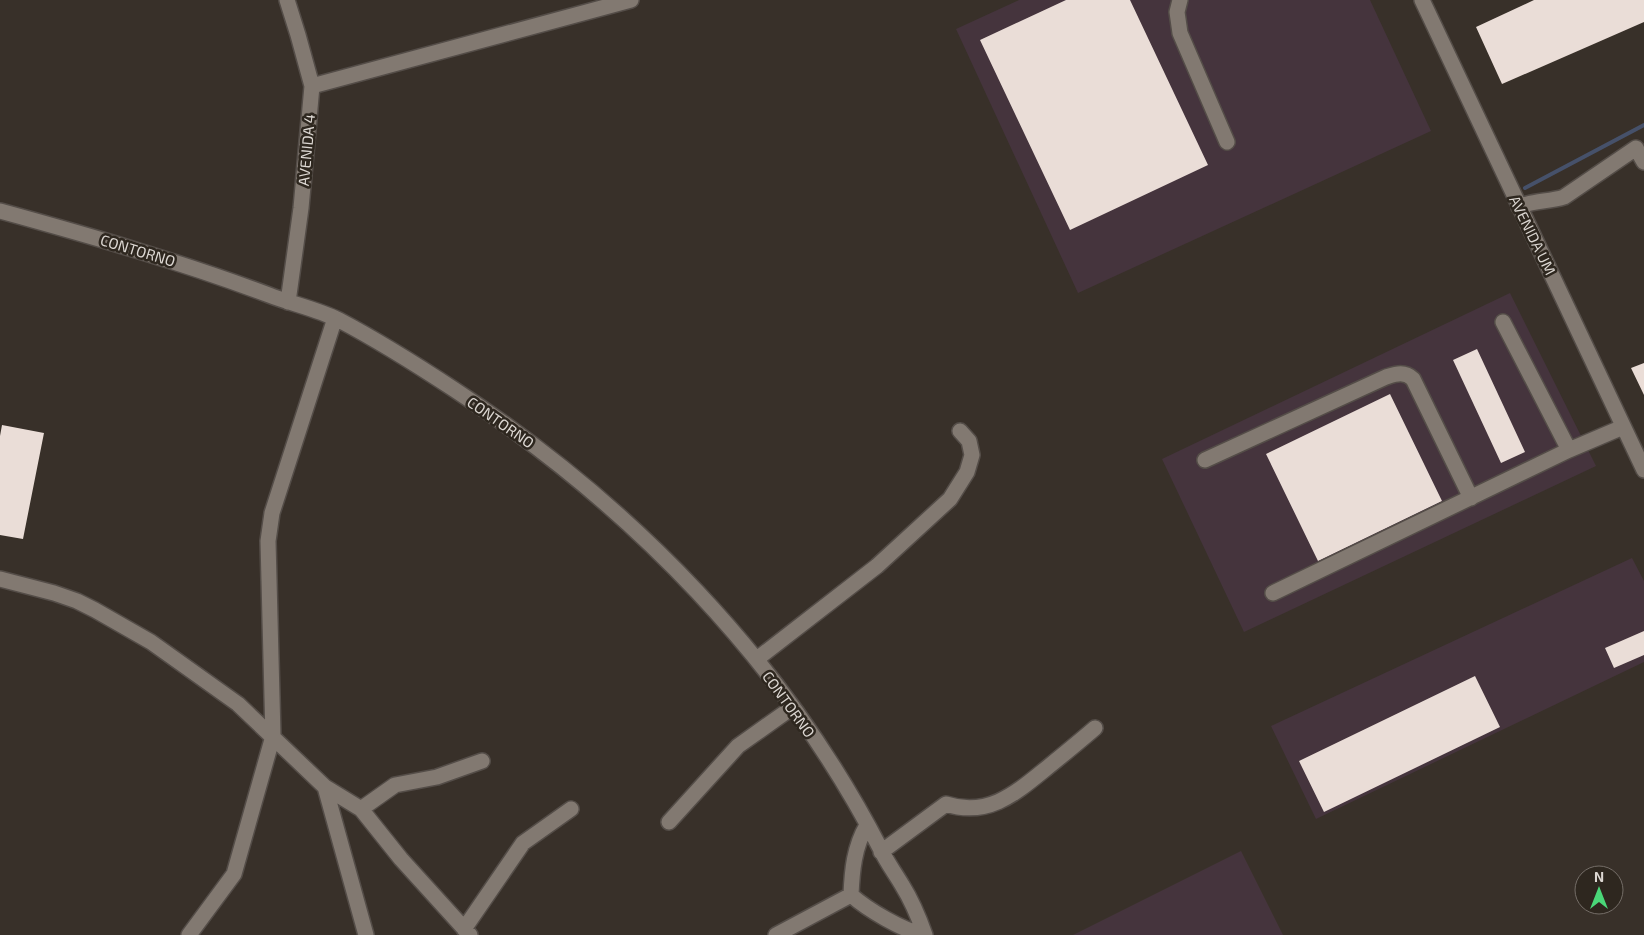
<svg xmlns="http://www.w3.org/2000/svg" width="1644" height="935" font-family="'Exo 2',sans-serif">
  <style>
    .industrial { fill: #45343d }
    .lines { fill: none; stroke-linecap: round; stroke-linejoin: round }
    .stream { stroke: #46516a; stroke-width: 4 }
    .building { fill: #eaddd7 }
    .minor-casing { stroke: #544d48; stroke-width: 18 }
    .minor { stroke: #827971; stroke-width: 15 }
    .labels { text-anchor: middle; dominant-baseline: central; stroke-width: 5; stroke-linejoin: round; paint-order: stroke }
    .street-label { font-size: 15px; fill: #dcd7d2; stroke: #2e271f }
  </style>
  <rect width="100%" height="100%" fill="#383029"/>
  <path class="industrial" d="M1019,0H1370L1431,131L1078,293L956,29Z
    M1510,293L1596,466L1244,632L1162,459Z
    M1632,558L1644,581V662L1316,819L1271,726Z
    M1241,851L1283,935H1073Z"/>
  <g class="lines">
    <path class="stream" d="M1525,188L1644,125"/>
  </g>
  <path class="building" d="M1066,0H1130L1208,165L1070,230L980,40Z
    M1534,0H1644V22L1502,84L1476,27Z
    M1477,349L1525,452L1501,463L1453,360Z
    M1644,363V395L1631,368Z
    M1390,394L1442,501L1318,561L1266,454Z
    M2,425L44,433L23,539L0,535V436Z
    M1644,631V655L1614,668L1605,648Z
    M1475,676L1500,727L1324,812L1299,761Z"/>
  <g class="lines">
    <defs>
      <path id="minor" d="M287,0L298,35L312,86L301,208L288,302
        M1180,0L1177,12L1180,33L1227,142
        M1422,0L1644,470
        M312,86L631,0
        M1519,207C1533,200 1549,202 1564,197L1636,148L1644,162
        M0,211C91,236 181,262 269,295C292,304 317,309 339,320C379,341 417,365 455,390C631,505 783,660 880,848C886,861 895,873 902,885C912,901 919,918 925,935
        M1503,322L1569,450
        M1205,460L1386,377C1396,374 1404,371 1413,379L1471,498
        M0,579L54,593L77,601L95,610L151,642L238,704L325,787L361,809L401,859L470,935
        M1273,593L1569,450L1623,427
        M757,659L877,566L950,499L967,472L972,455L969,441L960,431
        M325,787L366,935
        M361,809L395,785L437,777L482,761
        M669,822L738,746L793,707
        M881,852L946,804C989,818 1017,792 1048,767C1064,754 1080,741 1095,728
        M851,895C868,910 902,930 924,935
        M851,895C852,871 854,847 867,825
        M464,929L523,843L571,809
        M189,935L234,874L273,736L268,541L272,513L335,318
        M776,935L851,895"/>
    </defs>
    <use href="#minor" class="minor-casing"/>
    <use href="#minor" class="minor"/>
  </g>
  <g class="labels">
    <g class="street-label">
      <text transform="translate(306 150) rotate(-85)">AVENIDA 4</text>
      <text transform="translate(1533 235) rotate(64)">AVENIDA UM</text>
      <text transform="translate(138 250) rotate(17)">CONTORNO</text>
      <text transform="translate(501 422) rotate(35)">CONTORNO</text>
      <text transform="translate(789 704) rotate(54)">CONTORNO</text>
    </g>
  </g>
  <g transform="translate(1599 890)"><circle r="24" fill="#2e271f" stroke="#746d67"/>
  <path d="M0-4L9 19L0 12L-9 19Z" fill="#4ad778"/>
  <text y="-8" font-size="14" font-weight="bold" text-anchor="middle" fill="#dcd7d2">N</text>
  </g>
</svg>
